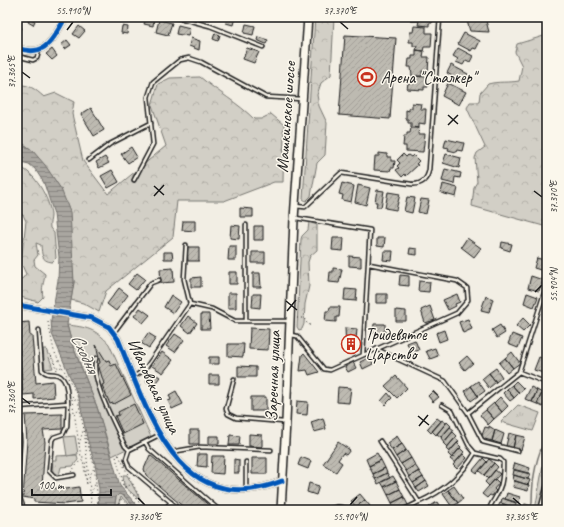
<svg xmlns="http://www.w3.org/2000/svg" width="564" height="527" font-family="Caveat,sans-serif">
  <style>
    .grass { fill: url(#grass-tufts); stroke: #777671 }
    .forest { fill: url(#forest-crowns); stroke: #777671 }
    .pitch { fill: #d2cfc6; stroke: #777671 }
    .water { fill: url(#water-rules); stroke: #716f6b }
    .lines { fill: none; stroke-linecap: round; stroke-linejoin: round }
    .stream { stroke: #716f6b; stroke-width: 1.5 }
    .building { fill: url(#building-hatch); stroke: #1c1c1c }
    .service-casing { stroke: #1c1c1c; stroke-width: 5.5 }
    .minor-casing { stroke: #1c1c1c; stroke-width: 8 }
    .secondary-casing { stroke: #1c1c1c; stroke-width: 10 }
    .path { stroke: #1c1c1c; stroke-width: 1; stroke-dasharray: 1 3; stroke-linecap: butt }
    .service { stroke: #fbf7ec; stroke-width: 2.5 }
    .minor { stroke: #fbf7ec; stroke-width: 5 }
    .secondary { stroke: #fbf7ec; stroke-width: 7 }
    .cycleway-casing { stroke: #fbf7ec; stroke-width: 8 }
    .cycleway { stroke: #0057b8; stroke-width: 5 }
    .ticks { fill: none; stroke: #1c1c1c; stroke-width: 1.5 }
    .labels { text-anchor: middle; dominant-baseline: central; stroke-width: 3; stroke-linejoin: round; paint-order: stroke }
    .poi-label { font-size: 17px; fill: #1c1c1c; stroke: #fbf7ec; text-anchor: start }
    .street-label { font-size: 17px; fill: #1c1c1c; stroke: #fbf7ec }
    .water-label { font-size: 18px; font-style: italic; fill: #545351; stroke: #fbf7ec }
    .neatline { fill: none; stroke: #1c1c1c; stroke-width: 1.5 }
    .ticks-label { font-size: 10px; text-anchor: middle; fill: #1c1c1c }
  </style>
  <defs>
    <pattern id="grass-tufts" width="24" height="20" patternUnits="userSpaceOnUse"><rect width="24" height="20" fill="#d2cfc6"/><path d="M3 7l-1-3M5 7V3M7 7l1-3M15 17l-1-3M17 17v-4M19 17l1-3" fill="none" stroke="#b4b1aa"/></pattern>
    <pattern id="forest-crowns" width="20" height="18" patternUnits="userSpaceOnUse"><rect width="20" height="18" fill="#d2cfc6"/><path d="M2 6a3 3 0 1 1 6 0M12 15a3 3 0 1 1 6 0" fill="none" stroke="#b4b1aa"/></pattern>
    <pattern id="water-rules" width="6" height="5" patternUnits="userSpaceOnUse"><rect width="6" height="5" fill="#a9a6a0"/><path d="M0 2.5h6" fill="none" stroke="#898682"/></pattern>
    <pattern id="building-hatch" width="6" height="6" patternUnits="userSpaceOnUse"><rect width="6" height="6" fill="#bdbab1"/><path d="M-1 1l2-2M0 6l6-6M5 7l2-2" fill="none" stroke="#a29f98"/></pattern>
  </defs>
  <rect width="100%" height="100%" fill="#f2eee4"/>
  <filter id="ink" filterUnits="userSpaceOnUse"><feTurbulence type="fractalNoise" baseFrequency=".025" numOctaves="2"/><feDisplacementMap in="SourceGraphic" scale="8" xChannelSelector="R" yChannelSelector="G"/><feConvolveMatrix kernelMatrix="1 2 1 2 8 2 1 2 1" color-interpolation-filters="sRGB"/></filter>
  <g filter="url(#ink)">
    <path class="grass" d="M43,349H46L53,368L45,369Z
      M518,405L540,413L533,431L501,422Z
      M77,455L78,460L73,466L61,467L59,475L53,473L52,460H56V456Z
      M547,455V510H535L543,465Z
      M123,475H127L141,501L124,486Z
      M119,494L124,496L137,510H130L129,504L121,497L118,505L123,510H114L116,497Z"/>
    <path class="forest" d="M315,17H334L331,75L321,83L317,95L319,106L327,123L325,155L317,163L311,196L306,201L303,199Z
      M547,35V227L472,206L474,187L477,182L475,158L477,153L485,147L467,108L470,102H479L480,93L488,84C499,81 508,83 519,81L522,66L515,52L517,44Z
      M200,77C218,92 238,103 254,119H261L271,114L284,125L283,182H274L224,201H177L173,237L106,291L99,312L83,303L71,300L74,282L61,189L32,150L17,139V85C29,84 35,89 44,97L56,93L74,102L72,114L83,161L108,194L166,146L152,105L158,84L170,78Z
      M17,167C33,168 51,201 51,216C51,220 49,223 50,228L54,233L56,258L52,262C41,261 42,254 41,245L36,243L38,255L34,260L35,266L45,274C44,284 41,286 43,297L38,302L17,296V281L23,278L26,274L21,263L26,221L23,215L17,211Z
      M309,222L317,225V250L310,256L308,262L309,286L305,304L304,324L302,329L299,330L297,327L301,239L302,236L308,230Z"/>
    <path class="pitch" d="M67,325C86,327 96,329 109,344L151,437L112,456L97,407L72,344Z
      M75,436L78,454L67,456L64,437Z"/>
    <path class="water" d="M17,142L22,143L32,150L45,165L61,189L70,212L74,282L67,325L72,344L97,407L120,486L141,510H137L124,496L119,494L116,497L114,510H98L99,489L95,464L87,438L79,398L52,334L51,320L58,280L59,257L54,214L44,183L35,169L29,164L17,161Z"/>
    <g class="lines">
      <path class="stream" d="M523,510L525,504L531,506L532,503C532,480 536,456 547,436"/>
    </g>
    <path class="building" d="M82,17H90L88,22L81,19Z
      M146,17L154,18L153,26L144,24Z
      M227,17H235L233,25L226,23Z
      M411,17H433L432,23H429V26L418,25L419,21H411Z
      M480,17H485L489,32L470,31L467,21Z
      M30,18L35,21L33,25L28,22Z
      M159,20L172,23L168,35L156,32Z
      M17,24L22,28L17,35Z
      M246,24L255,26L253,35L244,33Z
      M178,25L190,28L188,36L176,34Z
      M79,26L85,31L79,38L73,34Z
      M122,26L128,27L127,34L121,33Z
      M414,26L426,27V33H432L431,47H424L423,51L416,50L417,46H413V42H409L410,32H413Z
      M215,33L220,35L218,41L213,39Z
      M464,33L480,41L476,49L473,48L471,51L458,44Z
      M345,35L396,38L390,119L339,115Z
      M258,37L268,40L266,44L257,40Z
      M191,38L200,41L199,50L189,46Z
      M67,40L71,45L65,49L61,45Z
      M247,48L259,52L254,63L243,59Z
      M458,48L473,56L470,62L466,60L463,65L456,62L458,59L453,56Z
      M52,49L57,56L52,60L46,54Z
      M416,50L424,51L423,57H429L428,72L422,71V76H412L411,67H408L409,59H412V56H416Z
      M451,65L468,74L465,80L462,78L459,82L451,78L452,76L447,73Z
      M412,76L426,77L428,87H424V90L407,89L408,83H411Z
      M448,83L466,92L459,105L442,96Z
      M412,103L421,104L420,109H426L425,124L419,123V128L411,127V123H408V119H406V110L409,111V108H412Z
      M91,108L104,130L94,136L81,114Z
      M411,128H419L418,134H425L423,152L406,151V146H403L404,136H407V133H410Z
      M446,139L464,143L462,151L457,150L456,152L448,150L449,148L444,147Z
      M131,147L137,157L128,163L121,154Z
      M379,153L387,154V157H391V161H395L394,168H391L390,171L374,170L375,156H379Z
      M403,154L406,157L408,155L411,157L413,155L419,161L416,164L418,165L406,176L405,174L402,177L396,170L399,168L397,166L400,163L397,160Z
      M446,154L461,158L459,168L443,163Z
      M105,157L109,163L99,168L96,162Z
      M445,169L461,173L460,178L455,177L454,184L442,181Z
      M112,170L119,182L108,188L101,176Z
      M342,183L354,186L351,202L342,200L343,195L339,194Z
      M443,184L458,188L456,197L441,193Z
      M358,185L370,188L366,205L355,202Z
      M377,190L384,191L381,207H376L377,202H375Z
      M388,192L400,194L396,210L385,208Z
      M407,197L415,198L412,213L404,211Z
      M421,199L429,200L426,214L418,212Z
      M240,208L253,209V217H240Z
      M183,221H195V231L182,230Z
      M231,225L240,226L239,239L230,238Z
      M254,226H263V240H254Z
      M333,238H344L343,251L332,250Z
      M377,238H385L384,247L377,246Z
      M467,238L481,248L474,257L461,247Z
      M502,242L512,244L510,251L501,248Z
      M229,246H236V260H228Z
      M187,247H199V261H188Z
      M410,248L417,249V255L409,254Z
      M384,251H393L392,261L383,260Z
      M164,252H172L173,259H164Z
      M252,252H265V263H252Z
      M349,256L361,257V267L349,266Z
      M537,258L547,261L544,271L534,268Z
      M173,268L174,282L161,283L160,269Z
      M333,268L342,269L339,283L329,282L330,272H333Z
      M229,272H237V284H229Z
      M137,273L145,279L136,290L128,284Z
      M253,273H260L261,287H253Z
      M400,275L409,276V286L399,285Z
      M531,276L543,280L539,291L528,288Z
      M201,277V287H191V278Z
      M419,281L430,282L429,292L418,291Z
      M119,288L128,295L116,311L107,304Z
      M345,289L357,290L356,301L344,300Z
      M228,293H236V308H228Z
      M527,293L538,297L534,307L524,303Z
      M253,294H261L260,308L252,307Z
      M376,294H387V303H376Z
      M457,294L460,302L455,304L456,306L448,310L443,300Z
      M171,295L181,302L173,313L164,307Z
      M486,296L493,299L489,312L481,310Z
      M430,306L435,320L425,323L421,310Z
      M330,307H340L339,317H336V322L325,321L326,311H329Z
      M140,308L150,315L143,323L134,316Z
      M396,310L406,311V321H396Z
      M201,314H209L210,329H201Z
      M188,316L197,323L190,333L181,326Z
      M523,318L530,325L523,332L516,326Z
      M468,319L472,329L463,333L459,322Z
      M29,322L30,336H32L36,383L53,381L54,397L34,399V394L23,395L19,341H17V323Z
      M374,324H385V334L373,333Z
      M500,325L505,333L497,338L492,330Z
      M250,328L269,329L268,350L249,349Z
      M345,328L357,329L355,351L346,350Z
      M444,330L447,339L439,342L436,333Z
      M148,333L156,338L149,348L141,343Z
      M175,334L184,340L175,352L166,346Z
      M512,334L522,338L518,348L508,344Z
      M415,340L419,350L411,353L407,343Z
      M228,344H244L243,357L228,356Z
      M96,345L106,361L109,360L111,366L116,364L131,395L114,404L113,403L110,404L102,385L104,384L98,364L100,363Z
      M435,348L438,356L430,359L426,351Z
      M162,352L173,360L163,373L152,366Z
      M512,352L520,363L513,368L505,358Z
      M304,353L319,372L309,375L307,370L300,371L302,355Z
      M467,356L473,363L465,370L459,363Z
      M209,357H219V364H209Z
      M370,357L373,364L363,369L360,362Z
      M539,357L547,360L543,373L534,370Z
      M505,358L513,368L507,373L499,363Z
      M353,362L356,368L348,372L345,367Z
      M238,366L256,367V377H238Z
      M496,368L502,377L496,382L489,373Z
      M152,372L160,377L153,386L146,381Z
      M489,373L496,382L489,388L482,379Z
      M209,375H219V384H209Z
      M396,376L407,388L397,398L385,386Z
      M478,381L485,391L478,396L471,386Z
      M516,381L524,389L519,393L512,385Z
      M512,385L519,393L514,398L507,389Z
      M471,386L478,396L471,401L465,391Z
      M338,387L351,388L349,403L337,402Z
      M531,387L537,390L532,402L525,399Z
      M507,389L514,398L510,401L503,393Z
      M537,390L542,393L537,404L532,402Z
      M176,391L183,404L172,409L168,401L171,400L169,395Z
      M433,391L439,397L433,402L428,396Z
      M388,393L392,398L385,405L381,401Z
      M542,393L547,395L543,407L537,404Z
      M251,397H266V411H251Z
      M500,397L508,406L502,412L494,403Z
      M297,401L308,402L307,415L296,414Z
      M494,403L502,412L494,419L486,410Z
      M134,404L143,424L123,434L115,416L119,415L118,412Z
      M486,410L494,419L488,425L480,415Z
      M62,414V429L43,430L45,442L42,487L66,489L79,487L81,502L65,504L34,502V499L23,497L27,441L25,415Z
      M323,418L326,429L314,432L311,422Z
      M437,418L441,421L431,433L427,429Z
      M442,420L446,423L436,435L432,431Z
      M447,422L451,426L441,437L437,434Z
      M489,426L495,430L492,441L481,438L485,427L489,428Z
      M450,427L454,430L444,442L441,438Z
      M190,430H199V444H190Z
      M495,430L504,434L501,444L492,441Z
      M453,432L457,436L447,447L443,443Z
      M509,433L516,435L513,448L506,446Z
      M249,434L262,435V447L249,446Z
      M230,435L240,436L239,445H229Z
      M516,435L525,437L521,450L513,448Z
      M209,436H219V444H209Z
      M397,436L402,444L392,450L387,443Z
      M455,438L459,441L449,452L446,449Z
      M338,442L350,450L346,455L343,453L338,460L342,463L336,472L323,464Z
      M457,443L461,447L452,458L448,454Z
      M402,444L406,450L396,457L392,450Z
      M460,448L464,452L455,463L450,459Z
      M406,450L411,458L401,464L396,457Z
      M377,453L381,460L369,466L366,459Z
      M198,454H207V467L197,466Z
      M463,454L467,458L457,469L453,465Z
      M150,455L213,509V510H187L146,475L144,469Z
      M212,456H224L223,474L211,473Z
      M301,457L311,461L308,469L298,465Z
      M252,458H267V474H252Z
      M411,458L415,465L406,471L401,464Z
      M483,458L487,462L477,473L473,470Z
      M234,459L239,460V473H234Z
      M489,459L494,463L484,475L479,471Z
      M381,460L385,468L373,474L369,466Z
      M494,463L498,467L488,479L484,475Z
      M515,463L530,468L528,473L513,469Z
      M415,465L419,471L409,477L406,471Z
      M385,468L387,473L375,479L373,474Z
      M495,470L500,474L489,486L485,482Z
      M514,470L530,474L528,479L513,475Z
      M419,471L423,477L413,483L409,477Z
      M387,473L390,478L378,484L375,479Z
      M514,475L530,480L528,485L513,480Z
      M393,476L396,481L384,487L381,482Z
      M423,477L426,481L416,488L413,483Z
      M495,479L499,483L494,489L496,491L492,496L490,495L487,498L482,494Z
      M396,481L400,489L388,495L384,487Z
      M426,481L429,486L419,492L416,488Z
      M514,481L529,485L528,491L513,487Z
      M309,483L319,486L316,495L307,492Z
      M454,486L463,499L458,503L448,490Z
      M400,489L404,497L392,503L388,495Z
      M448,490L458,503L452,507L443,494Z
      M507,493L520,497L519,503L505,499Z
      M360,494L365,500L356,507L351,501Z
      M404,497L408,505L395,510L392,503Z
      M502,498L516,503L515,508L501,503Z
      M365,500L370,506L365,510H359L356,507Z
      M437,502L442,510H431L429,507Z
      M500,503L513,508L512,510L497,509Z"/>
    <g class="lines">
      <defs>
        <path id="service" d="M176,17L210,26L263,47
          M17,56L33,60L37,58L39,51
          M89,160L110,144L151,123
          M134,180L153,144L148,97L153,82L180,60L189,58L201,62L266,97L302,99
          M295,206L305,207L341,173L411,184C421,185 427,180 429,170L440,17
          M296,218L370,230L363,354
          M246,225V321
          M186,245L184,279L190,304L212,309L235,321H288
          M39,330L42,370C46,374 49,374 54,374C68,375 67,393 68,403
          M114,332L151,283L159,280
          M290,335L297,336L324,369L330,370L457,313L468,300L467,288L457,281L369,264
          M376,349L445,381L468,413L483,442L518,451
          M96,358C89,378 116,426 125,446L129,450
          M519,372L547,284
          M134,377L145,369L190,304
          M234,379L226,409L228,414L236,418L284,422
          M17,400L20,441L17,489L24,510
          M442,405L452,411L469,446L475,453L500,459L503,462C503,472 503,482 499,490C496,498 491,502 489,510
          M17,407L68,403L67,426L63,434L54,437L52,440L49,471L56,478L74,475
          M468,413L519,372L547,383
          M159,435L129,450L126,459L129,467L180,510
          M380,441L419,502L403,510
          M145,442L149,449L219,510
          M171,452L200,447L271,450
          M246,489V462
          M419,502C442,492 462,475 475,453
          M24,510H29
          M164,510L171,502
          M540,510L547,485"/>
        <path id="minor" d="M17,48C47,58 52,39 66,17
          M17,305L92,318L109,327L118,339C148,412 178,522 282,481
          M330,510L338,508L348,510"/>
        <path id="secondary" d="M281,510L286,422L294,219L308,17"/>
      </defs>
      <use href="#service" class="service-casing"/>
      <use href="#minor" class="minor-casing"/>
      <use href="#secondary" class="secondary-casing"/>
      <path class="path" d="M297,318H304L308,325H310
        M48,322L54,351L77,395L85,435L94,465L98,502L97,507L89,506
        M57,370L50,354L58,368L62,367
        M72,396L77,402
        M72,399L81,457H85
        M75,415L79,409
        M85,438L91,501L88,510
        M79,444L83,431
        M119,455L116,456C118,468 122,475 123,486L138,500L142,510
        M119,455C127,474 137,491 146,510
        M71,472L80,461L83,460L87,485L85,461
        M89,477L94,468
        M125,487L133,484
        M91,493L96,482
        M90,506L98,502
        M90,508L105,510
        M89,509L94,510
        M127,509L128,505L120,498L119,506L123,509L128,510"/>
      <use href="#service" class="service"/>
      <use href="#minor" class="minor"/>
      <use href="#secondary" class="secondary"/>
      <defs>
        <path id="cycleway" d="M17,48C47,58 52,39 66,17
          M17,305L92,318L109,327L118,339C148,412 178,522 282,481"/>
      </defs>
      <use href="#cycleway" class="cycleway-casing"/>
      <use href="#cycleway" class="cycleway"/>
    </g>
  </g>
  <path class="ticks" d="M340,22L348,29M67,30L73,22M22,72L30,78M448,115L458,124M448,125L458,115M154,186L164,195M534,191L542,197M154,196L164,185M535,292L542,285M286,301L297,310M287,311L296,300M22,398L30,404M418,416L429,425M419,426L428,415M138,498L145,505M513,498L521,505M350,505L357,497"/>
  <defs>
    <symbol id="stadium-ring" viewBox="-11 -11 22 22"><circle r="9.5" fill="#fbf7ec" stroke="#c8321e" stroke-width="1.5"/><path d="M0-5a6.5 5 0 1 0 0 10a6.5 5 0 1 0 0-10ZM-3.5-1.8h7v3.6h-7Z" fill="#c8321e"/></symbol>
    <symbol id="building-ring" viewBox="-11 -11 22 22"><circle r="9.5" fill="#fbf7ec" stroke="#c8321e" stroke-width="1.5"/><path d="M-4-6H4V6H1V3H-1V6H-4ZM-2.5-4.3h1.7v1.8h-1.7ZM.8-4.3h1.7v1.8H.8ZM-2.5-1h1.7V.8h-1.7ZM.8-1h1.7V.8H.8Z" fill="#c8321e"/></symbol>
  </defs>
  <g fill-rule="evenodd">
    <use href="#stadium-ring" x="356" y="66" width="22" height="22"/>
    <use href="#building-ring" x="340" y="333" width="22" height="22"/>
  </g>
  <g class="labels">
    <g class="poi-label">
      <text x="381" y="77">Арена "Сталкер"</text>
      <text x="365" y="334">Тридевятое<tspan x="365" dy="20">Царство</tspan></text>
    </g>
    <g class="street-label">
      <text transform="translate(286 117) rotate(-86)">Машкинское шоссе</text>
      <text transform="translate(273 376) rotate(-88)">Заречная улица</text>
      <text transform="translate(154 386) rotate(65)">Ивановская улица</text>
    </g>
    <g class="water-label">
      <text transform="translate(85 353) rotate(65)">Сходня</text>
    </g>
  </g>
  <rect width="564" height="527" fill="none" stroke="#fbf7ec" stroke-width="44"/>
  <path d="M32 489v6h79v-6" fill="none" stroke="#1c1c1c" stroke-width="2"/>
  <text x="38" y="489" font-size="12" fill="#1c1c1c" stroke="#fbf7ec" stroke-width="3" paint-order="stroke">100 m</text>
  <rect x="22" y="22" width="520" height="483" class="neatline"/>
  <g class="ticks-label">
    <text x="73" y="14">55.910°N</text>
    <text x="340" y="14">37.370°E</text>
    <text transform="translate(11 72) rotate(-90)" y="4">37.365°E</text>
    <text transform="translate(553 197) rotate(-90)" y="4">37.370°E</text>
    <text transform="translate(553 285) rotate(-90)" y="4">55.904°N</text>
    <text transform="translate(11 398) rotate(-90)" y="4">37.360°E</text>
    <text x="145" y="520">37.360°E</text>
    <text x="350" y="520">55.904°N</text>
    <text x="521" y="520">37.365°E</text>
  </g>
</svg>
